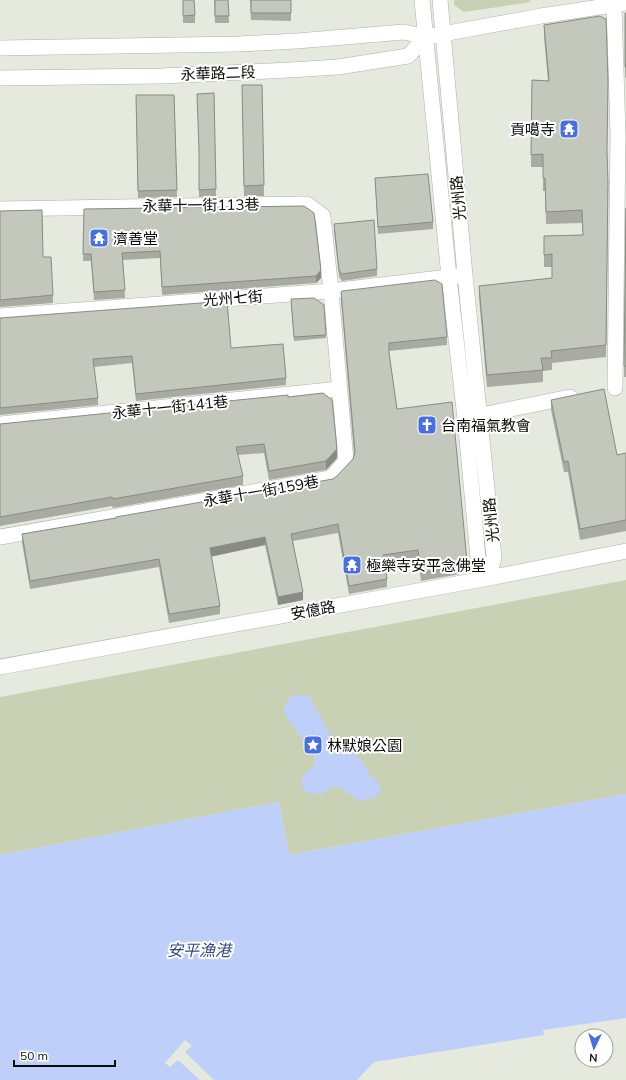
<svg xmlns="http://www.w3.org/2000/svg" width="626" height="1080" font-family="Mulish,'Noto Sans TC',sans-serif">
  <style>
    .green { fill: #c9d1b5 }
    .water { fill: #bed0f9 }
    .pier { fill: #e6e9de }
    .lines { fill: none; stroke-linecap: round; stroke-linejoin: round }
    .minor-casing { stroke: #afb2a7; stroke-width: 16 }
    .minor { stroke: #fff; stroke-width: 15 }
    .wall { fill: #a9aba2 }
    .shaded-wall { fill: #898b84 }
    .building { fill: #c4c7bc; stroke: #898b84 }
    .labels { text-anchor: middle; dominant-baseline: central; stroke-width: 4; stroke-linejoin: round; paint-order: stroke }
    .street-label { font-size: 15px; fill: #0b0c09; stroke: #fff }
    .poi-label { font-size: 15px; fill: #0b0c09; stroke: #fff; text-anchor: start }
    .water-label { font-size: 16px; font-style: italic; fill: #354a7e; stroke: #fff }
  </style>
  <rect width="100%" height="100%" fill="#e6e9de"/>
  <path class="green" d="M454,0H530L531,2L464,12L454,5Z
    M626,580V794L289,855L279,802L0,855V697Z"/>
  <path class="water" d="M296,695L309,696L332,738L341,746L349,750L363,761L369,775L378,781L380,788V793L373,798L360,801L342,789L333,786C330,788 329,791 326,792C316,797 298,793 302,779C304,772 310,769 315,765L314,754L293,727L284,711L285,704L290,698Z
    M626,794V1018L543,1030L544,1035L374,1062L357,1080H0V855L279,802L289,855Z"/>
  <path class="pier" d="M185,1040L192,1046L185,1052L214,1080H200L178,1060L170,1067L165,1063Z"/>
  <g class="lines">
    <defs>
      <path id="minor" d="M422,0L449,277L465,418L478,558L489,578
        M440,0L465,275L494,557L489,578
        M614,5L618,135L615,388
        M0,48L239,44L297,41L404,32L426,37L541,16L626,3
        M0,78L162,76L290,70L338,67L408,56L426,37
        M0,209L307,204L323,216L331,291L346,461L331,478L0,537
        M0,316L331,291L457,276
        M472,417L570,397
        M0,424L339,389
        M0,667L489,578L626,551"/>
    </defs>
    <use href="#minor" class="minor-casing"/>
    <use href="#minor" class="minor"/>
  </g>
  <path class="wall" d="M183,0L195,15V23H183Z
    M214,0H228L229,23H215Z
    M250,0H291V21L251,20Z
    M625,13H626V77L625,78Z
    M544,25L607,153L608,195L606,357L552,363V370L543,371V382L487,387L479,298V286L552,278V267H544V236L583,235L582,223L546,224L545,191H543V167H531L532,80L548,81L544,37Z
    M242,85H262L264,196H244Z
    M214,93L216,196L199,197V156Z
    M136,95H174L177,197L138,198Z
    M375,178L433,222V229L378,234Z
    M304,206L321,278L316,283L162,295L160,258L123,260L125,298L94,300L91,261H83L84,209Z
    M626,208V377H624Z
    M0,211L43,257L53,295V303L0,307Z
    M334,224L377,269V276L342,281L339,277L334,231Z
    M341,292L447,337V345L389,351L397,409L467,569L460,574L421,581L418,559L384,563L387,579V587L349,594L338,533L293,541L303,600L278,605L265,545L211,556L220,606V614L169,623L159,567L30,589L22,543V534L116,518L333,479L337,476L353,459L354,454L341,300Z
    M291,303L326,335V338L294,341Z
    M0,318L231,348L286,378V385L136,401L132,363L94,367L98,398V405L0,415Z
    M288,397L337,458L326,470L269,480L264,453L238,455L243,476V485L113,508L112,506L0,526V424Z
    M551,400L617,455L626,453V531L580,540L568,472H564L551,410Z"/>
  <path class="shaded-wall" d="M321,270V278L316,283V276Z
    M337,449V458L326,470V461Z
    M265,537V545L210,557V548Z
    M467,561V569L460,574V566Z
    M303,592V600L278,605V597Z"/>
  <path class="building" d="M183,0H194L195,15L183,16Z
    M215,0H228L229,16H215Z
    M251,0H291V13H251Z
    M625,13H626V67H625Z
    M600,16L606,19L608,81L607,151L608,183L606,345L551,351L552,358H541L543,370L487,375L479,286L552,278V254L544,255V236L583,235L582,210L546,212L545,178H543V154L531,155L532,80L549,81L544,25Z
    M242,85H262L264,185L244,186Z
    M214,93L216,189L199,190V150L197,94Z
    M136,95H174L177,190L138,191Z
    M428,174L433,222L378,227L375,178Z
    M304,206L314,213L321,270L316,276L162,287L160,251L122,253L125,290L94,292L91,254H83L84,209Z
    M626,208V366H624Z
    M42,210L43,257H51L53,295L0,300V211Z
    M374,220L377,269L342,274L339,270L334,224Z
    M435,280L442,284L447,337L389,343V353L397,409L452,402L467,561L460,566L421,573L418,550L383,555L387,579L349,586L338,524L291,534L303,592L278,597L265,537L210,548L220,606L169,614L159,559L30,581L22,534L116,518V517L333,479L337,476L353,459L355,452L341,292L342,291Z
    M314,298L324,305L326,335L294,337L291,299Z
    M227,301L231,348L283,344L286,378L136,394L132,356L93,359L98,398L0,408V318Z
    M604,389L617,455L626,453V520L580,529L568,461L564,462L551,400Z
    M323,393L332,400L337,449L326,461L269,471L264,444L236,447L243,476L113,499L112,497L0,517V424L288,395V397Z"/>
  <defs>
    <symbol id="temple-square" viewBox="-11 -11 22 22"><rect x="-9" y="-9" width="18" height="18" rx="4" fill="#4670e2" stroke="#fff"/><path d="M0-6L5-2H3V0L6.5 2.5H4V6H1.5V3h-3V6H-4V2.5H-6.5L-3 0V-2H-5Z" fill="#fff"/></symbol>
    <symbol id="church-square" viewBox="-11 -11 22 22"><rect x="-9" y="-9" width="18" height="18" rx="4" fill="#4670e2" stroke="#fff"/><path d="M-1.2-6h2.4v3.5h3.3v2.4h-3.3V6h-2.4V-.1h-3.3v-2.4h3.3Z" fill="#fff"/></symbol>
    <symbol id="sight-square" viewBox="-11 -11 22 22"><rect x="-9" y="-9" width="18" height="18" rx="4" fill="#4670e2" stroke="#fff"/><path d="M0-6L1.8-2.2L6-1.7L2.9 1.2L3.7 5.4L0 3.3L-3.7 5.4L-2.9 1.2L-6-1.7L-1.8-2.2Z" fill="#fff"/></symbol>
  </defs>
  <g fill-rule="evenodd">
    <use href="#temple-square" x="558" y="118" width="22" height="22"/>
    <use href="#temple-square" x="88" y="227" width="22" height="22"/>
    <use href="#church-square" x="416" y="414" width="22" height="22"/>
    <use href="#temple-square" x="341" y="554" width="22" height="22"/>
    <use href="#sight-square" x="302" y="734" width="22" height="22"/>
  </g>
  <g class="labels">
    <g class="street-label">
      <text transform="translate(218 73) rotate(-2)">永華路二段</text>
      <text transform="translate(458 198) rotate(-95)">光州路</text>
      <text transform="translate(201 205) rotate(-1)">永華十一街113巷</text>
      <text transform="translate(233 298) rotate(-4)">光州七街</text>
      <text transform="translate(170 407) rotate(-6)">永華十一街141巷</text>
      <text transform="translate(261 491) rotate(-10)">永華十一街159巷</text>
      <text transform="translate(491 520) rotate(-96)">光州路</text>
      <text transform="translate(313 610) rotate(-10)">安億路</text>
    </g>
    <g class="poi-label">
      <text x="555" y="129" text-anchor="end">貢噶寺</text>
      <text x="113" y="238">濟善堂</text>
      <text x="441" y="425">台南福氣教會</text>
      <text x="366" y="565">極樂寺安平念佛堂</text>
      <text x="327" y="745">林默娘公園</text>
    </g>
    <g class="water-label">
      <text x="199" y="950">安平漁港</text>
    </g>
  </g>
  <g transform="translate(594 1048) rotate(184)"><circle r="19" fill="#ffffff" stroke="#9d9e9d"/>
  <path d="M0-3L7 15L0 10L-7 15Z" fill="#4670e2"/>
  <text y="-6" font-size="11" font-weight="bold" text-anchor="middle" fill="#0b0c09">N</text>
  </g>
  <path d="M14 1060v6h101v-6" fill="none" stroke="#0b0c09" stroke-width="2"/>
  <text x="20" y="1060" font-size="12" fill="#0b0c09" stroke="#ffffff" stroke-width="3" paint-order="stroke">50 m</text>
</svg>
